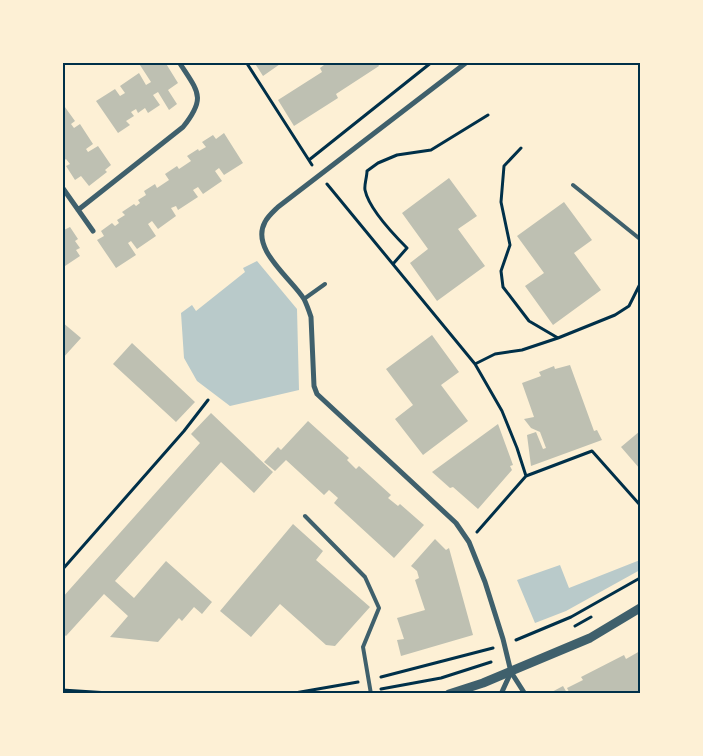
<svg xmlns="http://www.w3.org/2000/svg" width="703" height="756" font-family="Barlow,sans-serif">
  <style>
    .green { fill: #b9caca }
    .building { fill: #bec0b2 }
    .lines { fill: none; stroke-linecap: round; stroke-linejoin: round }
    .path { stroke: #003049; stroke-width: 3 }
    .service { stroke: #3f606c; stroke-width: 4 }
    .minor { stroke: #3f606c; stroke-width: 5 }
    .tertiary { stroke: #3f606c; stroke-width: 9 }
    .neatline { fill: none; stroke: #003049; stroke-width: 2 }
  </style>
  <rect width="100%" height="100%" fill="#fdf0d5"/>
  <path class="green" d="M257,261L297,309L299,390L230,406L197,381L184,358L181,313L192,305L196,311L245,272L243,268Z
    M640,560V570L566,611L535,623L517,580L560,565L569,588Z"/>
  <path class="building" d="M138,62H165L178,83L168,90L177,104L169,110L158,92L153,95L160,105L148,113L145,108L138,113L136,109L131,112L134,116L126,121L130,125L118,133L96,101L115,89L120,96L125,93L120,86L139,73L146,85L151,82Z
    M254,62H283L263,76Z
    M328,62H377L379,66L336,94L338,98L294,126L278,100L322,72L320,68Z
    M62,103L75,121L71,124L74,128L80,124L93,144L86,149L88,152L98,146L111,165L105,170L107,172L89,186L81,176L75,180L66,166L70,164L66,159L62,162Z
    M224,133L243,163L224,175L219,168L215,171L222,181L203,194L198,187L193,190L198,197L178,210L176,206L171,208L176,216L158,229L152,221L148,224L156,236L137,249L131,241L128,243L136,255L116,268L97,240L104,236L101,231L112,223L115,226L119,223L117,220L125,215L122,212L134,204L136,206L140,203L138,200L146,195L144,191L155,184L157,188L169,180L165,174L177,166L179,169L191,161L187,156L198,149L199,151L206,147L202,142L213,135L216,139Z
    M449,178L477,216L458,229L485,266L437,301L410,263L428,249L402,213Z
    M564,202L592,240L574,253L601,290L553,325L525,286L544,273L517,236Z
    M70,227L78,239L75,241L80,248L76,250L80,256L62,268V231Z
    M62,322L81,338L62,359Z
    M432,335L459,372L441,385L468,421L423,455L395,419L413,405L386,369Z
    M132,343L195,402L176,422L113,364Z
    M570,365L594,431L597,430L602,440L531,466L527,435L536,432L543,449L546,448L540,432L531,428L524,419L534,417L522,383L541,376L539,372L554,366L555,369Z
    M211,413L273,472L254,493L221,462L115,581L134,598L166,561L212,602L202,614L194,607L182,621L179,618L158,642L110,637L128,616L104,594L66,636L62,633V598L200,443L191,434Z
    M308,421L349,458L347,460L356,469L359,466L391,495L388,498L398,506L400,504L424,525L394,558L334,503L338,498L329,490L324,495L286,460L275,471L264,462L278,447L281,450Z
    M498,424L513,465L510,466L512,470L478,509L453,487L450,488L432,472Z
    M640,431V469L621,447Z
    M293,524L323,551L316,560L370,607L335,646L326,645L280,604L251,637L220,611Z
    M435,539L446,550L449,548L473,635L401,656L397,640L404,639L397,618L425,610L415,580L419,578L417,571L411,566Z
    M640,651V692L637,694H548L563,686L567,693L569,692L567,688L583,680L581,677L624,655L626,659Z"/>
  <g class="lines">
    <path class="path" d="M246,62L312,165
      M521,148L504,166L501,202L510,245L501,271L503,287L529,321L558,338
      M309,160L432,62
      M327,184L475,364L502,411L517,448L526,476L477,532
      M393,264L407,248C394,235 369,209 365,190C364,185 367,177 367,171L378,163L397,155L431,150L488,115
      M475,364L495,354L522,350L558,338L615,315L629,306L640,284
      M526,476L592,451L640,505
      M62,570L184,431L208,400
      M575,626L591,617
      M516,640L571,617L640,578
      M381,677L493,648
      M381,689L441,678L491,662
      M62,690L125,694
      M289,694L358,682"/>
    <path class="service" d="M573,185L640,239
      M304,299L325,284
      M305,516L365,577L379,608L363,647L371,694"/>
    <path class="minor" d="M467,62L278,207C274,211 268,216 265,222C250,249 291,278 304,299C307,305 309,311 311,317L314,386L317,394L456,523L469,542L485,582L503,639L511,672L525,694
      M62,187L93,231
      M78,210L183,127C207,97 198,92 179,62
      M501,694L511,672"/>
    <path class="tertiary" d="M449,694L483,683L590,638L640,608"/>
  </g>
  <rect width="703" height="756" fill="none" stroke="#fdf0d5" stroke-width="128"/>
  <rect x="64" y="64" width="575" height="628" class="neatline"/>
</svg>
